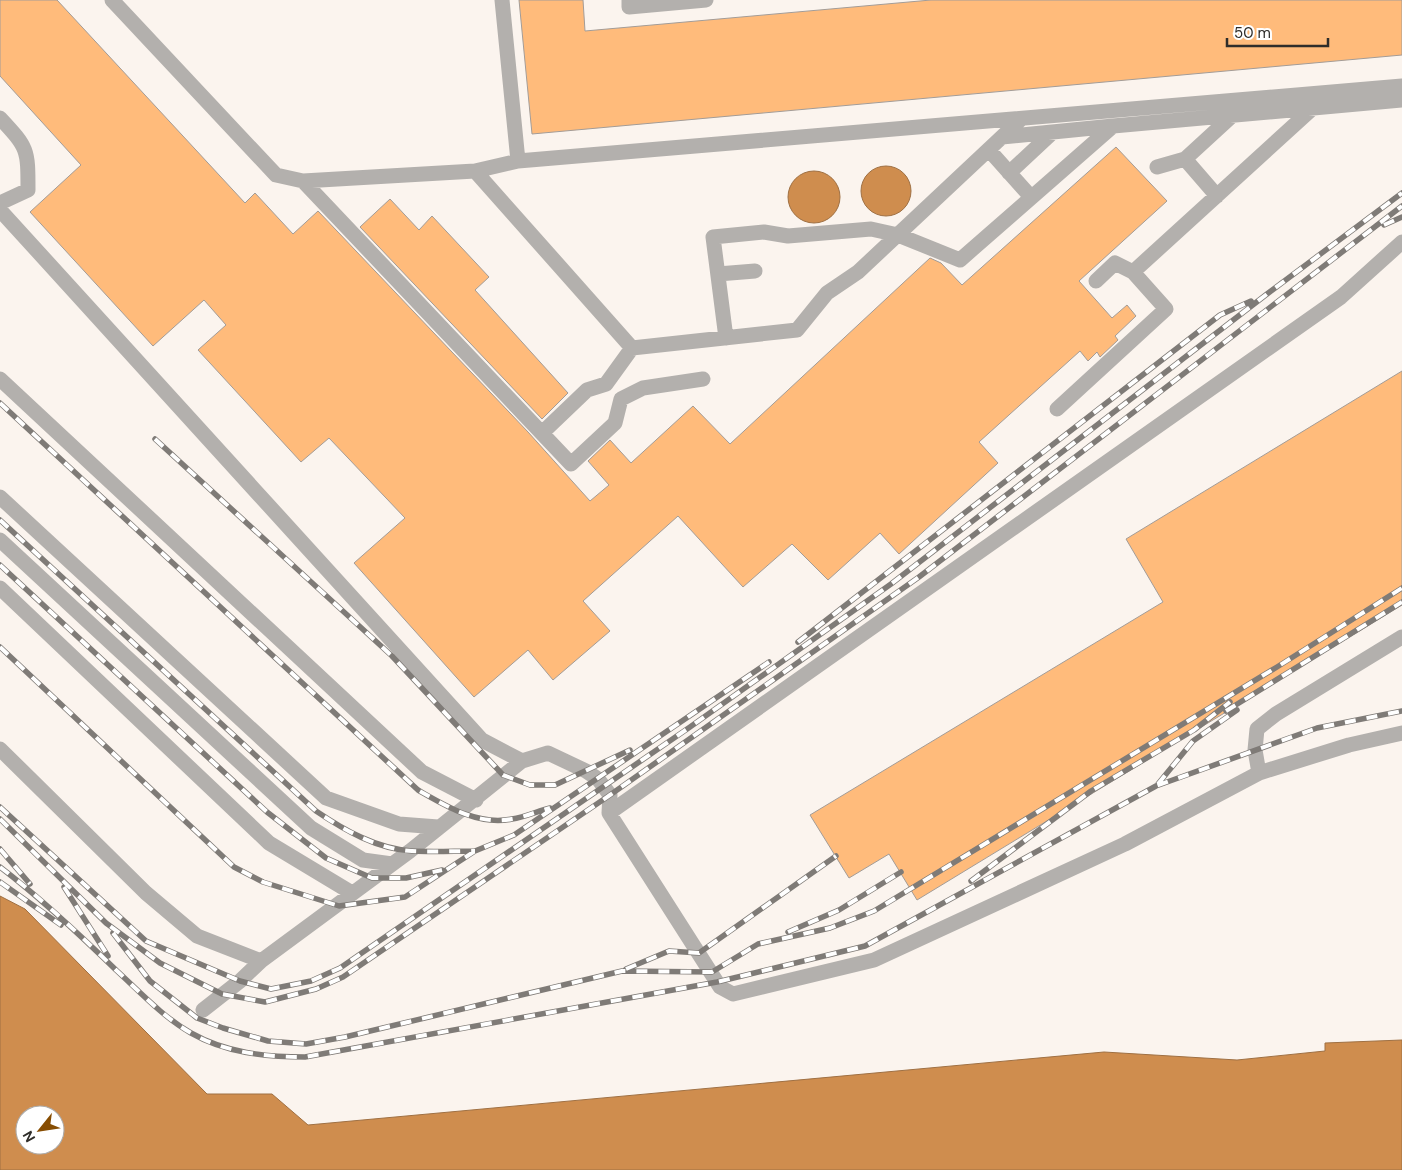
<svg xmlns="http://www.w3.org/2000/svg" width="1402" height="1170" font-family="'DM Sans',sans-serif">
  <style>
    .water { fill: #cf8d4e; stroke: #9f7043; fill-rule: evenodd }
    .building { fill: #ffbb7b; stroke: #a39c97 }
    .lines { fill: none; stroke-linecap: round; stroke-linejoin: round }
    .minor { stroke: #b3b0ad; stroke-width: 15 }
    .rail-casing { stroke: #7f7b77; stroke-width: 5.5 }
    .rail { stroke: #fff; stroke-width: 4; stroke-dasharray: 11; stroke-linecap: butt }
  </style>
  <rect width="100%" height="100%" fill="#fbf4ee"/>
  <path class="water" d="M861 191a25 25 0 1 1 50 0a25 25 0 1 1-50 0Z
    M788 197a26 26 0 1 1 52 0a26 26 0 1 1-52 0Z
    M0,896L25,909L207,1094H272L308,1125L1104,1052L1237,1060L1325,1051V1043L1402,1040V1170H0ZM25,1115H55V1145H25Z"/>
  <path class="building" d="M0,0H57L245,203L255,193L293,234L318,211L528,432L590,501L609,485L588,461L610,440L631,463L693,406L730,444L930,258L941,263L962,285L1116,147L1167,201L1079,281L1112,318L1127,305L1136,316L1115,336L1118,340L1100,357L1097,352L1088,361L1080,351L979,442L998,463L899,554L880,533L828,580L792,544L743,587L678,516L583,601L610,631L553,680L528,650L474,697L354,563L405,518L329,438L301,462L198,350L226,325L204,300L153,346L30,212L81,165L0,76Z
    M519,0H583L585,31L931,0H1402V55L532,134Z
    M390,199L419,230L432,216L489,277L475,290L568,393L542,419L360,227Z
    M1402,371V605L917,900L889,854L849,878L810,815L1163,602L1126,539Z"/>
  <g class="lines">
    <path class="minor" d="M112,0L276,175L303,181L475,171L518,161L1402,86
      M502,0L518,161
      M629,0V7L706,0
      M0,118C28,148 28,149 28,190L0,203
      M1113,126L1402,100
      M989,150L1031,197
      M1185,159L1233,115
      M1157,167L1185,159L1217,196
      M475,171L632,348L797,330L827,293L858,272L1020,120
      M1009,173L1053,132
      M303,181L571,464L615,423L621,399L643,388L703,379
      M0,210L482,740L522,761L548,753L586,771L598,779L610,795L609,813L720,987L733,994L874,960L1125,844L1259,773L1349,745L1402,733
      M1133,272L1313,108
      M718,274L755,271
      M726,338L713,237L764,232L788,236L871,229L898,235L960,260L1113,126L1002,137
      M0,379L422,772L476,800
      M1057,409L1166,309L1133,272L1115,263L1096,281
      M542,433L587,390L606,384L632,348
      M0,497L326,798L399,824L438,827
      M0,540L311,828L363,860L392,864
      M0,588L269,843L352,893
      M0,749L146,893L197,936L261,961
      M1259,773L1255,750L1257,729L1276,714L1402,637
      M609,813L1341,297L1402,242
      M203,1010L240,981L261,961L410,851L522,761"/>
    <defs>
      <path id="rail" d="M1384,225L1402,217
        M0,403L418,790C446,806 478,826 512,819C525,817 538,811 550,808
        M155,439L392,656L503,775L530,785H555L630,750
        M0,520L316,811C344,830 377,849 412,851C433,852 454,851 475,851
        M0,565L267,812L326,858L372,878H406L442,870
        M798,642L1220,315L1251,301
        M0,647L234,867L263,882L339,906L405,897L475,851L514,835L769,662
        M1226,711L1402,602
        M1158,784L1193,741L1237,710
        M0,807L146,941L240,981L271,989L311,981L340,968L690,727L891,584L1267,294L1402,193
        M0,819L106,923L160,963L222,994L265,1002L316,989L343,977L610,795L919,577L1402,206
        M0,849L30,884
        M0,867C42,899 78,933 116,970C140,992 163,1017 191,1033C226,1053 266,1057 305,1057L717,982L865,946L1156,786L1317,728L1402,711
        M971,881L1091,791L1194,730L1230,702
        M0,882L61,925
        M64,887L108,956
        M788,932L839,910L901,872
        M113,933L150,981L197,1018L223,1028L268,1041L306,1044L345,1037L622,971L712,972L758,944L830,928L874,911L1277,667L1402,588
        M626,969L669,951L699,953L836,856"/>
    </defs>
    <use href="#rail" class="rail-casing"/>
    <use href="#rail" class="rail"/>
  </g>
  <g transform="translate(40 1130) rotate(240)"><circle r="24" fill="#ffffff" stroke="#acabaa"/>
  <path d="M0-4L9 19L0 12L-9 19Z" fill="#874d02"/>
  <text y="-8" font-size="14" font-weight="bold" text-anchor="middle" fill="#2f2d2a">N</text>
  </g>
  <path d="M1227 38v8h101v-8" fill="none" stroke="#2f2d2a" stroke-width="2.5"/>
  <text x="1234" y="38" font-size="15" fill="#2f2d2a" stroke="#ffffff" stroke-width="4" paint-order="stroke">50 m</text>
</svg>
